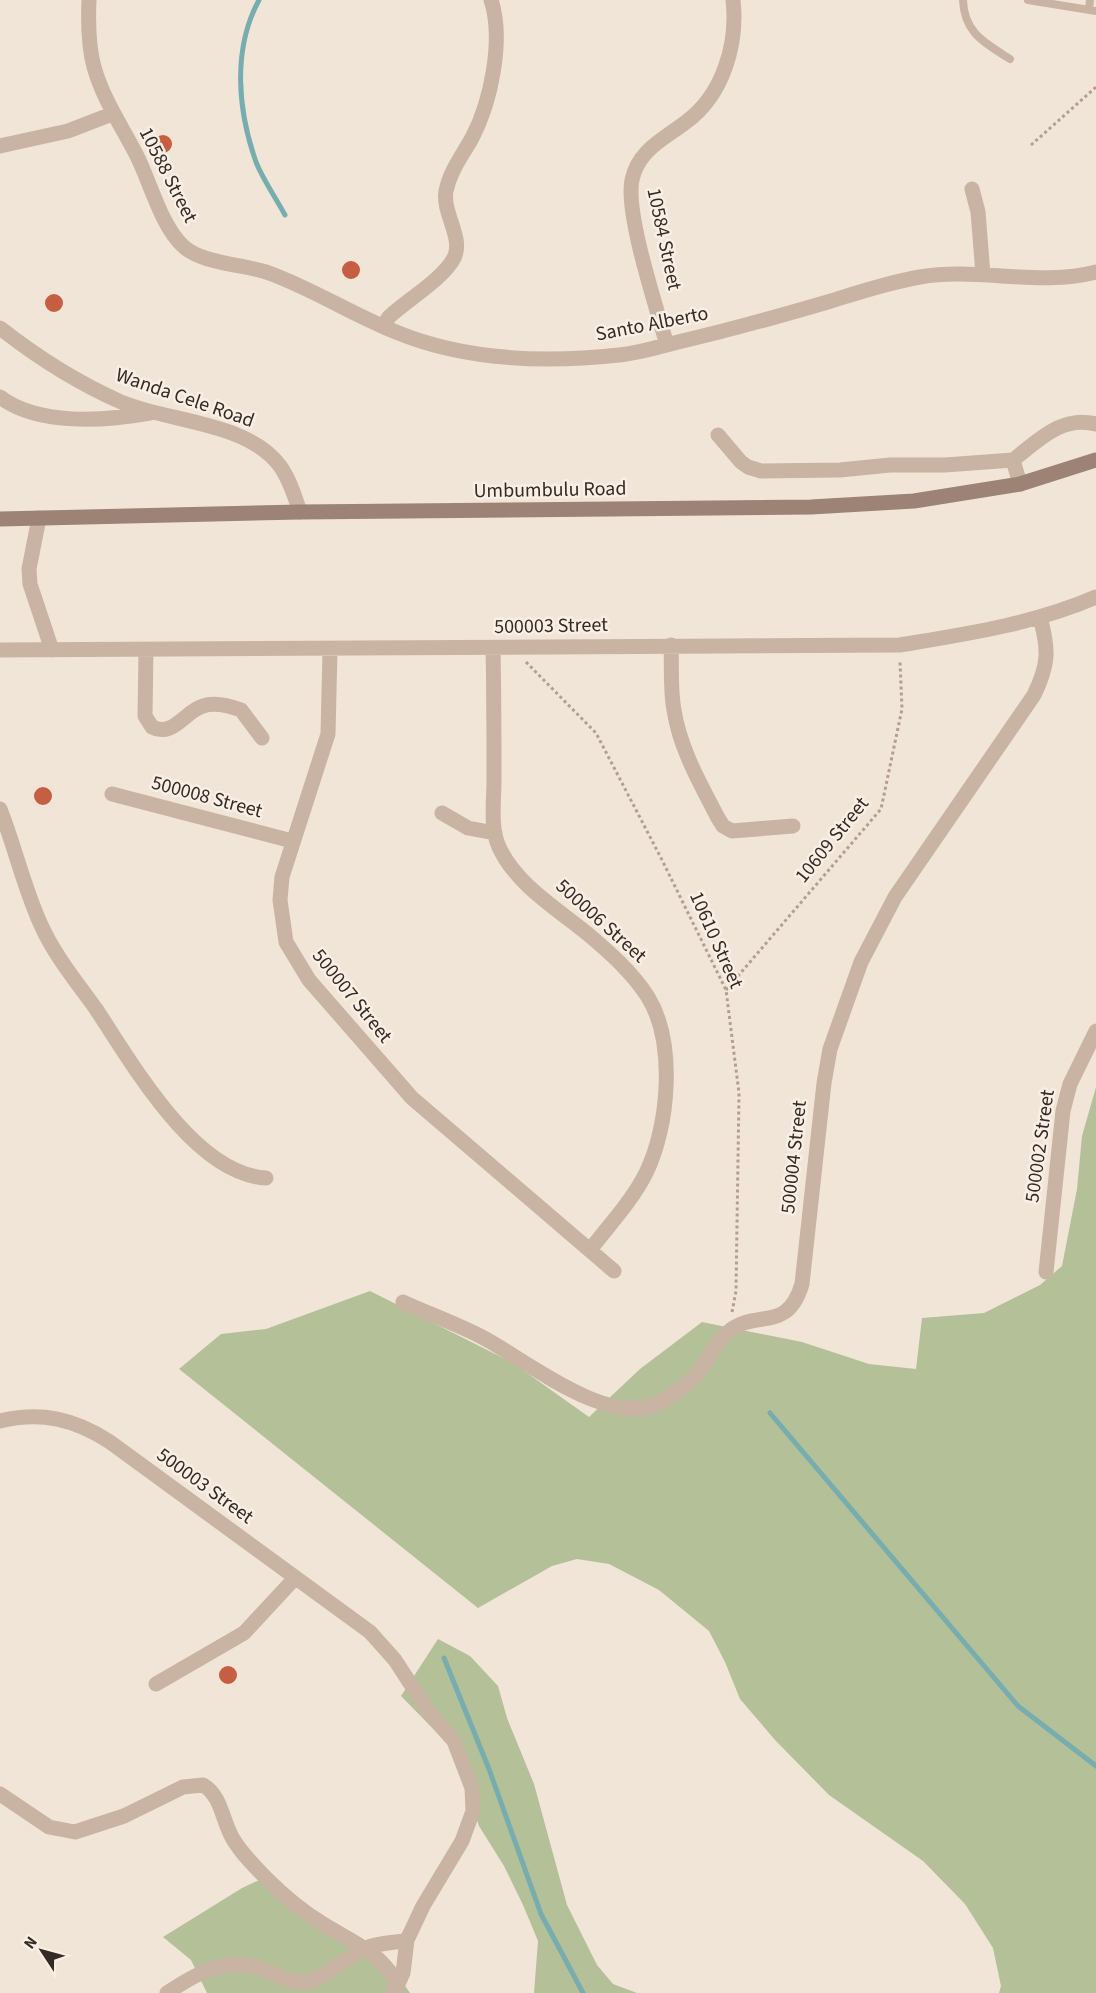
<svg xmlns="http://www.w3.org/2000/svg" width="1096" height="1993" font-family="'Source Sans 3',sans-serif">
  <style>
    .green { fill: #b4c098 }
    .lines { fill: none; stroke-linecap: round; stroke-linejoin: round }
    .stream { stroke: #77adae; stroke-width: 5 }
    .building { fill: #c65e41 }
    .path { stroke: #b49e8f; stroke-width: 3; stroke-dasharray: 3 3; stroke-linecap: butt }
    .service { stroke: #c9b4a4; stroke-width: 8 }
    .minor { stroke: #c9b4a4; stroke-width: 15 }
    .secondary { stroke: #9c8376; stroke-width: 15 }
    .labels { text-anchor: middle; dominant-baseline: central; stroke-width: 5; stroke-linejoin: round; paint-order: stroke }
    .street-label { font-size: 20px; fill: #342a26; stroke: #f9efe4 }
  </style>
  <rect width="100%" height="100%" fill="#f1e5d8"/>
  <path class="green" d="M1096,1087V1993H999L1001,1986L993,1948L965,1904L923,1861L829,1795L775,1740L740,1699L725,1662L709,1631L659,1590L609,1564L577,1559L552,1566L478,1608L179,1369L221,1334L266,1329L370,1291L513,1363L589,1417L640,1369L702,1322L802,1342L869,1364L916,1369L922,1318L984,1313L1040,1285L1062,1266L1077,1189L1082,1136Z
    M438,1639L470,1656L498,1686L507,1718L534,1784L567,1905L597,1965L613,1984L637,1993H534L538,1941L523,1905L504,1866L479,1826L452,1748L401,1696Z
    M270,1875L326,1922L384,1955L410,1993H207L191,1960L163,1937L242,1888Z"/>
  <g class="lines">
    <path class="stream" d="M259,0C232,50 238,111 256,162C263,180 276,198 285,215
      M770,1413L1018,1706L1096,1766
      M444,1658L489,1769L541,1914L583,1993"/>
  </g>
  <path class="building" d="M154 144a9 9 0 1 1 18 0a9 9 0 1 1-18 0Z
    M342 270a9 9 0 1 1 18 0a9 9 0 1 1-18 0Z
    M45 303a9 9 0 1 1 18 0a9 9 0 1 1-18 0Z
    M34 796a9 9 0 1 1 18 0a9 9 0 1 1-18 0Z
    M219 1675a9 9 0 1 1 18 0a9 9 0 1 1-18 0Z"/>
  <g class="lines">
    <path class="path" d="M1031,145L1096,87
      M526,662L596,733L661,858L726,990L739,1093L736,1291L732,1312
      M726,990L881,809L902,709L900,662"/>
    <path class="service" d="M963,0C964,33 985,43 1010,59
      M1028,0L1096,11
      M1089,9L1090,0"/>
    <path class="minor" d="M89,0C88,23 88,45 94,67C103,99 121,125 136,154C150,181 161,226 183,246C202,264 244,264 269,273C313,289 353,315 396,332C466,361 545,363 619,355C639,353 658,347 678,342C730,330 780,316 831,301C860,292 890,282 920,277C978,267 1039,287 1096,272
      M0,146L68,131L112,114
      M972,189L978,212L983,274
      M383,326L389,317C407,300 443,279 454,258C464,238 442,213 446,191C450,171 462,156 472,138C491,102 504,39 491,0
      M0,328C37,357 78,383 121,402C169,422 248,422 280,466C290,480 295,497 300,512
      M667,345C657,309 625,213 632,180C638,150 664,139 686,122C723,95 738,44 733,0
      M0,397C38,426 105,421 150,413
      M718,435L741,462L748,467L761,471L840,470L890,465H945L1013,460L1020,484
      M1013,460C1039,440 1062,415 1096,424
      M39,518L29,569L30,584L52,650
      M671,645C672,666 670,689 674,710C680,749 700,783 718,818L723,826L732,831L793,826
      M493,649C494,693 494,736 494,780C494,801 490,828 499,847C516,885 559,910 589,935C611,954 632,972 648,997C676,1043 669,1126 646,1173C632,1201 609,1225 590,1250
      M0,650L900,645C966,634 1034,624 1096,597
      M146,650L145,716L152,727C173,738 185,711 203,706C214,702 230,706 241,710L262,738
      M330,650L328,734L282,877L280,900L286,942L309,980L412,1098L614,1271
      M112,794L292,841
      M0,809C15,847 24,888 41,925C55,956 76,981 96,1009C132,1063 194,1174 266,1178
      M442,813L468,828L495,833
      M1046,1272L1063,1111L1070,1084L1096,1031
      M403,1302C429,1314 457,1324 482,1337C526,1360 609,1429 659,1403C676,1394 693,1380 704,1365C712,1354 717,1341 728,1332C757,1308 787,1334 802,1284L824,1083L830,1049L861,962L895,897L1034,695C1049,664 1049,650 1040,617
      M0,1421C41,1411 75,1419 110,1442L370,1632L395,1660L430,1714L454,1741L472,1788L473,1811L462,1841L423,1906L407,1940L403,1973L394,1993
      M156,1684L244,1633L295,1578
      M0,1794L49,1827L75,1832L124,1816L183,1787L203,1785C222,1796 222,1821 233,1839C242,1854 254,1866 266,1878C283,1895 302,1911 323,1924C354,1943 377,1950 397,1982L394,1990
      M167,1993C195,1974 227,1956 261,1969C276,1974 294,1986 310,1981C331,1974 346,1957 366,1948C377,1943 394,1943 407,1940"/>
    <path class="secondary" d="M0,519L300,512L811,507L914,501L1020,484L1096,460"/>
  </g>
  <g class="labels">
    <g class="street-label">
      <text transform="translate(168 175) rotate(63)">10588 Street</text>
      <text transform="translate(664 239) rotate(78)">10584 Street</text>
      <text transform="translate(652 324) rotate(-11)">Santo Alberto</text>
      <text transform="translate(185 398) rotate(19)">Wanda Cele Road</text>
      <text transform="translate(550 490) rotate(-1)">Umbumbulu Road</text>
      <text transform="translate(551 626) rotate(-1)">500003 Street</text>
      <text transform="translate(207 797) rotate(15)">500008 Street</text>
      <text transform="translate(832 840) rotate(-51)">10609 Street</text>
      <text transform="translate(601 921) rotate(42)">500006 Street</text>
      <text transform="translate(716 940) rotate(66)">10610 Street</text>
      <text transform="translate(352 996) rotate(51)">500007 Street</text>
      <text transform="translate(1040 1146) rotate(-82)">500002 Street</text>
      <text transform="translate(794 1157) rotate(-84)">500004 Street</text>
      <text transform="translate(205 1486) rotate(36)">500003 Street</text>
    </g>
  </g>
  <g transform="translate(42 1951) rotate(306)" stroke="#f9efe4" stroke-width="4.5" paint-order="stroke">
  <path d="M0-4.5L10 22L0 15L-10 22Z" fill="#342a26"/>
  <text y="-9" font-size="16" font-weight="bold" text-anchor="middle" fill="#342a26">N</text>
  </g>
</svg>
